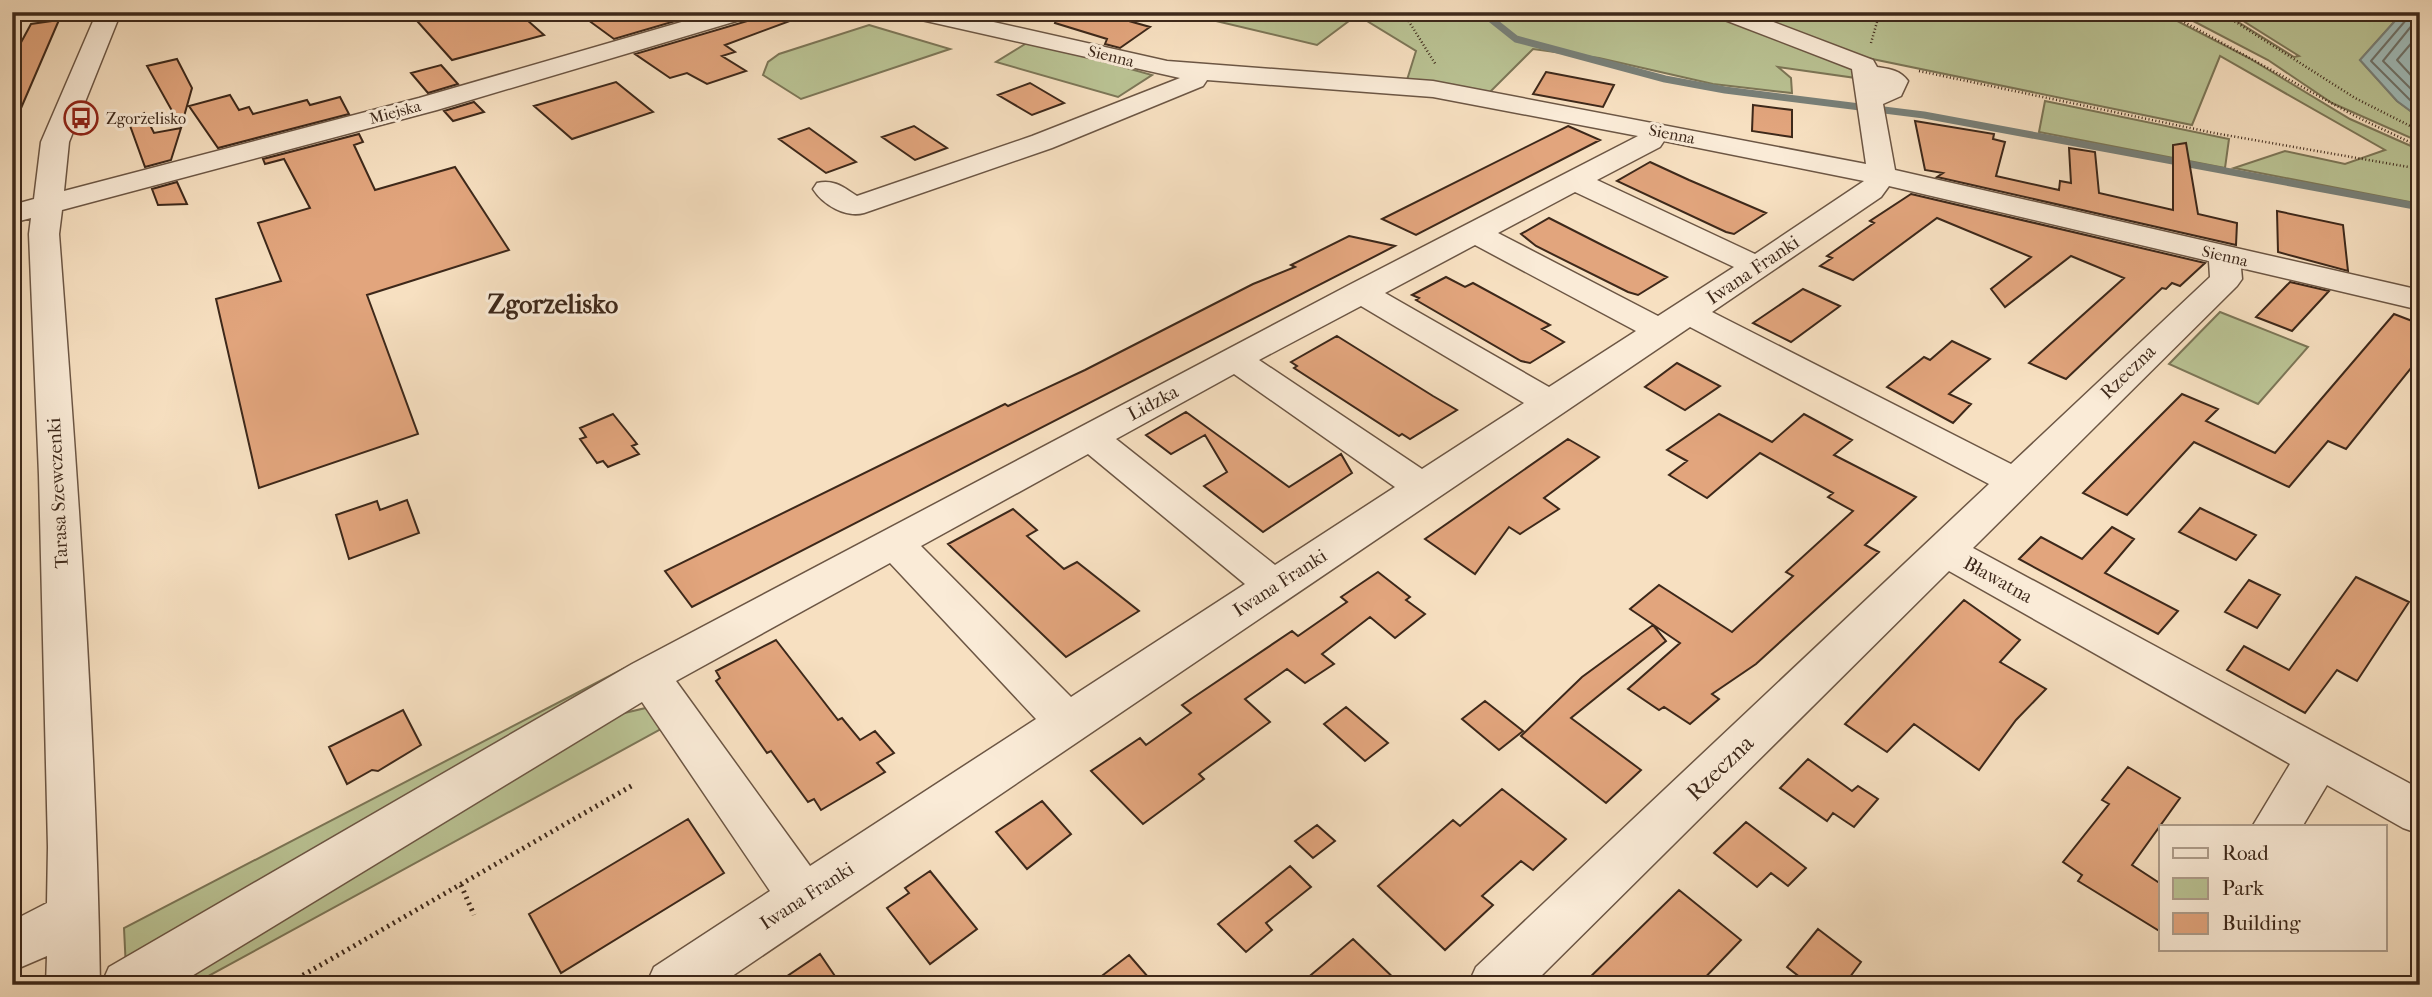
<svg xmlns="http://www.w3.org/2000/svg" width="2432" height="997" font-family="'IM FELL French Canon',serif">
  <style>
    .green { fill: #bac394; stroke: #7c7657; stroke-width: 2 }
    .water { fill: #9fbbb9; stroke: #788079; stroke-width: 2 }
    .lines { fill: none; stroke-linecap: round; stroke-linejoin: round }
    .shore { stroke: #6e726a; stroke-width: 2 }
    .stream { stroke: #788079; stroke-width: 7 }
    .building { fill: #e2a57d; stroke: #3d281a; stroke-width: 2 }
    .minor-casing { stroke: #6c5644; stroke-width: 3 }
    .path-far1 { stroke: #3d281a; stroke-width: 2.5; stroke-dasharray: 1 2.5; stroke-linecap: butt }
    .path { stroke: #3d281a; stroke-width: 5; stroke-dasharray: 2 4.5; stroke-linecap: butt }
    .minor { fill: #faebd7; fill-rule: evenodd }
    .labels { text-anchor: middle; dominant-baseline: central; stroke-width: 6; stroke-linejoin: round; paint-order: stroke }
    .far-street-label { font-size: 16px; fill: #3d281a; stroke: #faebd7 }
    .far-poi-label { font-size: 16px; fill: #3d281a; stroke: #faebd7; text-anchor: start }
    .street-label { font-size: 19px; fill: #3d281a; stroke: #faebd7 }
    .near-street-label { font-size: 23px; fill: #3d281a; stroke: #faebd7 }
    .district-label { font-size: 26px; font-weight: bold; fill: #3d281a; stroke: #faebd7 }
  </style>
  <rect width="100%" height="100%" fill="#f7e0c1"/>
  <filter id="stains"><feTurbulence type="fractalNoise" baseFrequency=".00286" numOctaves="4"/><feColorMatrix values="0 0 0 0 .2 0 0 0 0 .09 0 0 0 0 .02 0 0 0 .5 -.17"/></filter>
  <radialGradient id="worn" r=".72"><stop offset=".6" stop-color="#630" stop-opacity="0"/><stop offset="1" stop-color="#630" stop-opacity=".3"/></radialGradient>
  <path class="green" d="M1228,12H1712L1857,66L1856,78L1778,67L1791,78L1792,93L1713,84L1599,58L1533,49L1487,95L1407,80L1416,51L1357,15L1317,45L1216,21Z
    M1737,12H2160L2249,58L2350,119L2420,150V204L2234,168L2285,151L2345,164L2385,150L2220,56L2192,125L1848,54Z
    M2176,12H2222L2294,57L2299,56L2229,12H2403L2360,60L2397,101L2420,118V142L2332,103L2268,60Z
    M869,25L950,49L801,99L763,75L768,62L779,54Z
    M1030,41L1152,75L1118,97L996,62Z
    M2045,101L2229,139L2225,168L2039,132Z
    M2220,312L2308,347L2258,404L2169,364Z
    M625,668L126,969L124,928Z
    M650,707L663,728L192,985H172L616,715Z"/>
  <path class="water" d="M2403,12H2420V118L2397,101L2360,60Z"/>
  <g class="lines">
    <path class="shore" d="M2407,12L2406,20L2371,61L2420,110
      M2416,12L2413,24L2383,61L2420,98
      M2420,33L2397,60L2420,85"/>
    <path class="stream" d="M1482,12L1516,39L1665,79L1725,90L1924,115L2420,207"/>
  </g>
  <path class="building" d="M409,12H518L544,35L452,60Z
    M616,12H706L614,39L588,20Z
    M755,12H806V15L725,45L735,52L722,56L746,71L707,84L687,73L670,78L635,54L751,20Z
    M1059,12H1097L1150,27L1120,48L1105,44L1107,39L1055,23Z
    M59,20L12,129V59L31,24Z
    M177,59L192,88L181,127L147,66Z
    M441,65L458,84L428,93L411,73Z
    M1546,72L1614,85L1603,107L1533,94Z
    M616,82L653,112L572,139L534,106Z
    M1030,83L1064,103L1032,115L998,95Z
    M230,95L239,110L249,107L253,114L307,100L310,105L340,97L349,114L218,148L189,106Z
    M474,102L484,112L453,121L444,111Z
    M1753,105L1792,110V137L1752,131Z
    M144,113L154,133L181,128L171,160L145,167L128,120Z
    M1915,121L1994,134L1993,139L2005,142L1996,176L2059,190L2060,181L2071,183L2069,148L2095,152L2099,193L2173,210V145L2186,143L2198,214L2237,223L2236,245L1937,177L1943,173L1925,170Z
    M914,126L947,148L915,160L882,137Z
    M1568,126L1600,140L1416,235L1382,219Z
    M809,128L856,162L826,173L779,139Z
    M359,134L363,142L354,145L375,190L455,167L509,250L367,295L418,434L259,488L216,299L281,281L258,223L310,208L284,159L265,164L263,159Z
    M1650,162L1689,180L1766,213L1734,234L1726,232L1617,181Z
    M177,182L187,204L158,205L152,189Z
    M1911,194L2205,263L2180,286L2172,283L2166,289L2162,288L2066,379L2029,363L2124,278L2071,256L2005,307L1991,289L2031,257L1937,218L1853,280L1820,266L1832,258L1827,256L1874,223L1870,221Z
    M2277,211L2343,225L2348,271L2278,252Z
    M1549,218L1606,247L1667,277L1638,295L1628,292L1536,246L1521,234Z
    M1349,236L1395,246L692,607L665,571L1005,404L1008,406L1085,370L1253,284L1295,267L1291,265Z
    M1446,277L1465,287L1473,283L1550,325L1542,329L1564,342L1530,363L1521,361L1416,300L1419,298L1412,295Z
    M2290,282L2329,291L2292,331L2256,317Z
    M1803,289L1840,306L1791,342L1753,323Z
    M2394,314L2420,324V357L2346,449L2328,441L2289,487L2194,442L2127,515L2083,493L2182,394L2218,409L2206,421L2275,453Z
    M1337,336L1433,396L1457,410L1410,439L1402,434L1399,436L1294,368L1297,366L1291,362Z
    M1952,341L1990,359L1949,394L1971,404L1953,423L1887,387L1924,357L1930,360Z
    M1677,363L1720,386L1685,410L1645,387Z
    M1186,412L1289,487L1341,454L1352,473L1263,532L1204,486L1227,472L1205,435L1171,454L1146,435Z
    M613,414L637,444L632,446L639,454L608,467L603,461L597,463L580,439L586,437L580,428Z
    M1719,414L1772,442L1804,414L1852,440L1834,455L1916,497L1865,545L1879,552L1756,664L1712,694L1719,699L1690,724L1664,707L1659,710L1628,689L1680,643L1630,609L1659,585L1732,632L1793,576L1786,572L1853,511L1828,497L1833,493L1760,453L1707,498L1669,475L1687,461L1667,450Z
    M1568,439L1599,457L1544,498L1559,509L1520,534L1509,527L1475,574L1425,539Z
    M407,500L419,533L349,559L336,515L377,501L380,510Z
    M2200,508L2256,535L2236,560L2179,532Z
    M1013,509L1037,530L1027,536L1064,569L1077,562L1139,611L1066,657L948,544Z
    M2112,527L2134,539L2105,573L2178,611L2158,634L2019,559L2041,537L2082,559Z
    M1378,572L1410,597L1406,600L1425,614L1395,638L1370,617L1322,654L1334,664L1305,683L1287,669L1245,699L1270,722L1199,774L1204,779L1143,824L1091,771L1140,738L1146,745L1191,713L1182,705L1292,631L1298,636L1347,602L1341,597Z
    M2356,577L2409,602L2357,681L2337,670L2305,713L2227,670L2244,646L2289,670Z
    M2249,580L2280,595L2257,628L2225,612Z
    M1964,600L2020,640L2000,662L2046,689L2016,720L1979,770L1914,724L1887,752L1845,724Z
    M1653,625L1666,641L1571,718L1641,770L1606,803L1521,736L1582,677Z
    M776,640L838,720L842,718L860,740L875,731L894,753L877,763L885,772L821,810L814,799L808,802L771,751L767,753L716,681L720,678L716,671Z
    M1485,701L1523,731L1499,750L1462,719Z
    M1346,707L1388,743L1365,761L1324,724Z
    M403,710L421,745L378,771L372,770L347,784L329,747Z
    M1808,759L1852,791L1858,786L1878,799L1854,827L1833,813L1827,821L1780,788Z
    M2128,767L2180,798L2132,865L2161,884V932L2078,881L2082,875L2063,862L2109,804L2102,800Z
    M1502,789L1566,839L1533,870L1521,861L1482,896L1493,905L1445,950L1378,886L1453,820L1460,826Z
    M1042,801L1071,834L1027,869L996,832Z
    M688,819L724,873L561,973L529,914Z
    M1746,822L1806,868L1788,886L1771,873L1757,887L1714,853Z
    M1317,825L1335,841L1313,858L1295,841Z
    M1290,866L1311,887L1266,923L1272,930L1246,952L1218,924Z
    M930,871L977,929L930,964L887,908L909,893L905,888Z
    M1679,890L1741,940L1698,985H1582Z
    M1818,929L1861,962L1844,985H1810L1787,967Z
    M1353,939L1401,985H1299L1324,964Z
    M820,954L841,985H774Z
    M1129,955L1155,985H1090Z"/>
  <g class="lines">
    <defs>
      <path id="minor" d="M97,12H121L69,142L64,191L419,98L716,12H753L750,17L437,110L62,210L59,234C78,484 96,735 100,985H46L47,956L12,971V921L47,903L48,847L39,475L29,234L31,218L12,223V205L34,199L41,142Z
        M906,12H949L1167,61L1433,81L1866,164L1852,69L1717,17L1714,12H1747L1873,60L1877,67C1890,69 1900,70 1908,81L1901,96L1883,104L1895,170L2420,290V310L2241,268L2242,279L2237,286L1973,548L2420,789V834L2403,828L2327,785L2302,827H2252L2290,764L1949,571L1532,985H1468L1476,967L1989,484L1690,327L719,985H646L654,967L770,891L642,702L177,985H101L109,967L632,664L1349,285L1638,136L1433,97L1207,80L1203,86L1052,148L864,213C846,218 823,205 813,189L817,183C834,179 843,187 857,196L1032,136L1180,78L917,19ZM1664,141L1864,181L1755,254L1597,180L1660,147ZM1889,186L2209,261L2210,277L2011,464L1712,312L1881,197ZM1575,192L1734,267L1658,316L1498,233ZM1475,245L1636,331L1549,387L1385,293ZM1361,306L1524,403L1422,469L1259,360ZM1234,374L1395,487L1275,565L1116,439ZM1088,454L1245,584L1071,697L921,546ZM890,563L1036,719L810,866L676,681Z"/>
    </defs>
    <use href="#minor" class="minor-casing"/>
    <path class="path-far1" d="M1403,12L1436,65
      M2166,12L2355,116L2420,147
      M2220,12L2355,98L2420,131
      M1871,43L1877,22L1885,12
      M1919,71L2214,133L2420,169"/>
    <path class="path" d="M461,885L474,915
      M286,985L633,785"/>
    <use href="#minor" class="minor"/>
  </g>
  <defs>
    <symbol id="bus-ring" viewBox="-11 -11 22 22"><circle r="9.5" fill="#faebd7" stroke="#8f2418" stroke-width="1.5"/><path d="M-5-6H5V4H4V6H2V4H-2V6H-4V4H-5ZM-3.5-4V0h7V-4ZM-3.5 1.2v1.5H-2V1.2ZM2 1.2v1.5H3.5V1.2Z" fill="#8f2418"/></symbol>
  </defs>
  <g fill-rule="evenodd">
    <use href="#bus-ring" x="62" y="99" width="38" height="38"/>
  </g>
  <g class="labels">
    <g class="far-street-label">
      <text transform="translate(1111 56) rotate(14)">Sienna</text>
      <text transform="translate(395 112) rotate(-15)">Miejska</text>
      <text transform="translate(1672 134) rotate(11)">Sienna</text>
      <text transform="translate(2225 256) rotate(13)">Sienna</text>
    </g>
    <g class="far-poi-label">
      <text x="106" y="118">Zgorzelisko</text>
    </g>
    <g class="street-label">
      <text transform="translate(1753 270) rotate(-34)">Iwana Franki</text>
      <text transform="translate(2128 372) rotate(-44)">Rzeczna</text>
      <text transform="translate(1153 403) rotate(-28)">Lidzka</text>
      <text transform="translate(58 493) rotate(-93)">Tarasa Szewczenki</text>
      <text transform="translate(1998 580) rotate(29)">Bławatna</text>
      <text transform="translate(1280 583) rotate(-33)">Iwana Franki</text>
      <text transform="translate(807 896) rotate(-33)">Iwana Franki</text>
    </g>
    <g class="near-street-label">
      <text transform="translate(1720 768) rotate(-44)">Rzeczna</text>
    </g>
    <g class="district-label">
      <text x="553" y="304">Zgorzelisko</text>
    </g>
  </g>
  <rect width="2432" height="997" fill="none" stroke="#f7e0c1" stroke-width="42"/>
  <rect x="14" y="14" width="2404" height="969" fill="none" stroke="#3d281a" stroke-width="3.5"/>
  <rect x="21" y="21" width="2390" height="955" fill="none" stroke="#3d281a" stroke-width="2"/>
  <rect x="2159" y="825" width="228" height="126" fill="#faebd7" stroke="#ae9d8b" stroke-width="2"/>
  <rect x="2173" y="848" width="35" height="10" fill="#faebd7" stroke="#ae9d8b" stroke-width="2"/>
  <text x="2222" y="860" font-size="21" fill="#3d281a">Road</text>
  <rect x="2173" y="878" width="35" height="21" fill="#bac394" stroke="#ae9d8b" stroke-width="2"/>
  <text x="2222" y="895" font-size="21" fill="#3d281a">Park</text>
  <rect x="2173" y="913" width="35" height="21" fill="#e2a57d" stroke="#ae9d8b" stroke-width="2"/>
  <text x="2222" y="930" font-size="21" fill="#3d281a">Building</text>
  <rect width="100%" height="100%" filter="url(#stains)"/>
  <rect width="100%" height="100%" fill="url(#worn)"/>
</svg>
